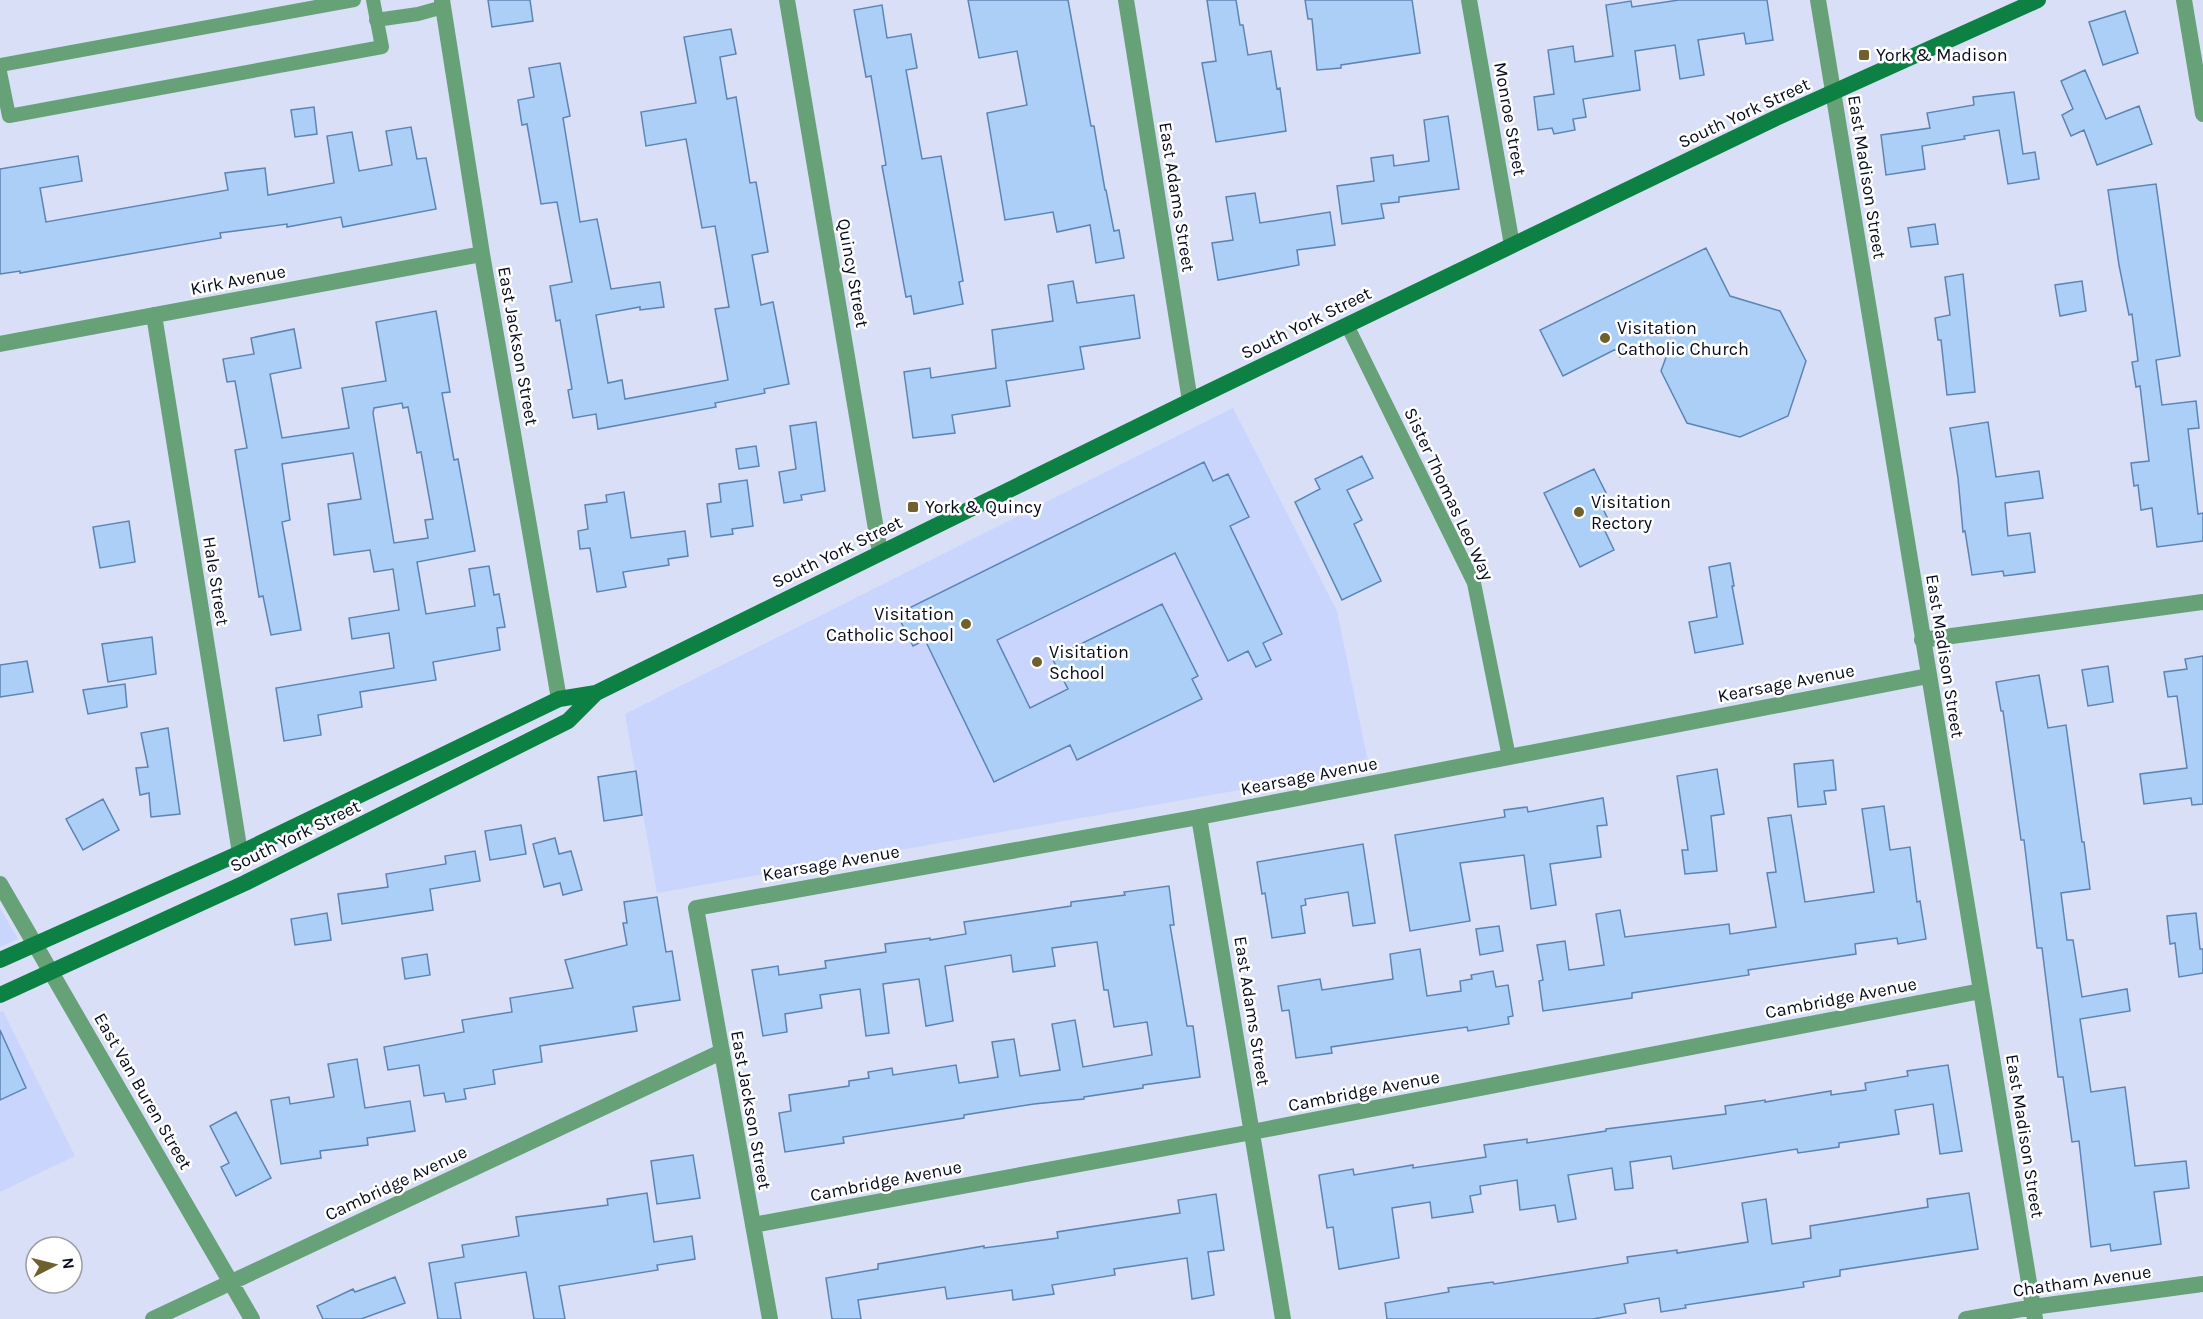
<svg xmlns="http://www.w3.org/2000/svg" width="2203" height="1319" font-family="Karla,sans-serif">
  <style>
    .built { fill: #c9d5fd }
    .building { fill: #accff7; stroke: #5c85b4; stroke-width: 1.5; fill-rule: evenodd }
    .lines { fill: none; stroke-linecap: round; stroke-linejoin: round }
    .service { stroke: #66a177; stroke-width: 14 }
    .minor { stroke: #66a177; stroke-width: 16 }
    .secondary { stroke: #0c8143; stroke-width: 16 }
    .poi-dot { fill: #70602e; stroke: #fff; stroke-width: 2 }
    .labels { text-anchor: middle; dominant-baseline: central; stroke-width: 5; stroke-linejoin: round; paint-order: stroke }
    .poi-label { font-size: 18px; fill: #070b1f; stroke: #fff; text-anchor: start }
    .street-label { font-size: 18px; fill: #070b1f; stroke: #fff }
  </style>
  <rect width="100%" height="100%" fill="#d8dff7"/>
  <path class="built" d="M1233,408L1337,611L1369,767L657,893L625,714Z
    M0,908L18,939L0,947Z
    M3,1011L75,1156L0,1192V1012Z"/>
  <path class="building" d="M488,0H530L533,21L492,27Z
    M968,0H1068L1091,126H1094L1105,190H1106L1114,231L1119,230L1124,258L1096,263L1090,225L1057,232L1053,212L1005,220L987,113L1027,105L1017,51L979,58Z
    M1207,0H1236L1240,25H1243L1248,55L1271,51L1277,89L1280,88L1286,131L1216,142L1202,63L1216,61Z
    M1305,0H1412L1420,53L1341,65V68L1317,70L1312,19H1308Z
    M1679,0H1767L1773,40L1746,44L1744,33L1698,40L1704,75L1680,79L1675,45L1635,51L1640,90L1583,99L1586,117L1573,119L1575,130L1554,134L1552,128L1538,130L1534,97L1554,94L1548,50L1573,46L1575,62L1613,56L1606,5L1631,1L1632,7Z
    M882,5L887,38L911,34L917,68L906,70L922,159L941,156L963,281L959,282L963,304L914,314L911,296L906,297L882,166L886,165L871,76L866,77L854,10Z
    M2125,11L2138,53L2103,65L2089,22Z
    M731,29L736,54L720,57L727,99L736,97L750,183L756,182L768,252L752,255L761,305L773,302L789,384L764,389L765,393L715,403L716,407L598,429L596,414L573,418L568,390L572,389L560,320L556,321L550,286L572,282L557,202L541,204L527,124L522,125L518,100L534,97L529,68L560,63L570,116L563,118L580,222L597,219L611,289L660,282L664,307L640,310V307L596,315L608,383L622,380L625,399L728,380L715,309L729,307L715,226L702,228L686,139L646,146L641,112L696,103L684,37Z
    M2085,70L2106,119L2139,106L2152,144L2097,165L2084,130L2071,136L2062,115L2073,109L2061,81Z
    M2014,92L2023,154L2035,152L2039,179L2008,184L1999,130L1964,136L1965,139L1922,146L1925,169L1886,175L1881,135L1930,128L1927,113L1974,105L1973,97Z
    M314,107L317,134L295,137L291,110Z
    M1448,116L1459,189L1399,197V202L1381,204L1384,218L1342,224L1337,186L1374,181L1371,158L1393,155L1394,166L1429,161L1424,120Z
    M411,127L417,159L426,158L436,209L343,227L341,217L287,227V224L220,233L221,238L20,273V271L0,274V169L78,156L82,181L40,188L46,222L228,190L225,173L265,168L268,195L334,183L327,136L352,132L359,171L392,165L386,131Z
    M2156,184L2180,356L2156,360L2162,405L2196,401L2199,428L2188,429L2198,514L2203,513V541L2157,547L2152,508L2141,510L2138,485L2134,486L2131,463L2149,461L2140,386L2136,387L2132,362L2138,361L2132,314L2129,315L2119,265L2108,190Z
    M1255,193L1260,223L1330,212L1335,245L1297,250L1299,265L1218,280L1212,243L1233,240L1226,197Z
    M1935,224L1938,244L1911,247L1908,228Z
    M1706,248L1730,296L1780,311L1806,361L1788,416L1740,437L1687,423L1661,371L1668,352L1645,344L1620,357L1616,349L1563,376L1540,330Z
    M1963,274L1975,392L1947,395L1941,340H1938L1935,318L1950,315L1945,277Z
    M1073,281L1077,303L1134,295L1140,338L1080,347L1084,369L1006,381L1010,406L952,415L955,433L913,438L904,372L930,368L931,378L996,368L992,330L1053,321L1048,285Z
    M2082,281L2086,311L2060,316L2055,285Z
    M436,311L450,392L442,393L454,460L458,459L475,551L417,562L426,614L475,606L469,569L489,566L494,595L499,594L505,627L497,628L500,650L433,662L436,680L360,692L362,707L318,715L321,735L284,741L276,688L394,668L389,633L352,639L349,618L399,610L393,569L374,572L370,550L334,555L328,504L361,499L353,453L282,464L290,520L282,522L301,630L271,635L263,596L259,597L235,450L247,448L235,381L227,382L223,359L254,354L251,338L294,329L301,368L270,374L282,438L349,428L342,388L386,381L376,322ZM402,403L403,408L408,407L417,453L421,452L433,519L425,520L428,538L394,543L373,413L374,408Z
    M816,422L825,491L801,495L802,500L784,503L779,472L796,469L790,426Z
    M1988,422L1996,477L2039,471L2043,498L2005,503L2008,536L2030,533L2035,572L2004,576L2003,571L1972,575L1965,531L1963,532L1958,478L1950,428Z
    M756,446L759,466L739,469L736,449Z
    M1362,456L1373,478L1347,490L1362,520L1354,524L1381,581L1342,600L1295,502L1320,489L1315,479Z
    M1204,462L1213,481L1228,474L1249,517L1230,526L1282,634L1263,643L1271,660L1256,667L1248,651L1228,661L1175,553L997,640L1030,708L1068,689L1052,658L1162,604L1198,676L1192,679L1202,699L1077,760L1070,745L994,782L925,640L913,646L897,614Z
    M1594,469L1606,493L1597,497L1612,527L1605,531L1614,550L1580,567L1544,493Z
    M747,480L753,526L732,529L733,534L711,537L707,504L721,502L719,484Z
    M624,492L631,538L685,531L688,556L668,559L669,565L623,572L626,587L597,592L590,548L580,549L578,531L588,529L585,505L607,502L606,495Z
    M129,521L135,562L100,568L93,527Z
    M1730,563L1734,586H1732L1743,644L1695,653L1689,622L1717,617L1709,567Z
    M152,637L156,674L108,682L102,644Z
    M2203,656V804L2192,805L2191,798L2144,804L2140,774L2187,768L2177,696L2168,697L2164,672L2187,669L2185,659Z
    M27,661L33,692L0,697V665Z
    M2108,666L2113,702L2088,706L2082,670Z
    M2039,675L2048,728L2066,725L2082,842H2084L2090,889L2061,893L2067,940H2073L2082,997L2127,989L2130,1011L2080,1019L2091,1092L2125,1087L2135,1166L2186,1161L2189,1188L2154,1192L2161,1244L2111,1251L2110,1244L2091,1247L2079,1141L2072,1142L2063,1077H2058L2042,948H2037L2024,840H2021L2003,711H2001L1996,682Z
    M125,684L127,707L88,714L83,690Z
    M168,728L180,814L151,817L149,793L140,795L136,768L148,767L141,733Z
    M1833,760L1836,790L1824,791L1826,804L1798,807L1794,764Z
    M1717,769L1724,814L1711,816L1717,871L1685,874L1682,850H1688L1677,776Z
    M636,771L642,815L604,821L598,777Z
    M1603,798L1607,825L1597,826L1601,857L1550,864L1556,905L1531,909L1524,855L1460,863L1470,921L1410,931L1395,835L1505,817L1504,810L1527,807L1528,812Z
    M103,799L119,830L83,850L66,819Z
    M1884,806L1890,850L1910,847L1917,902L1920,901L1926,939L1898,944L1897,938L1855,944L1856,954L1748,970L1749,975L1632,993V998L1543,1011L1539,981L1543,980L1537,945L1565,941L1569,970L1604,965L1596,914L1620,910L1625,937L1729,924L1730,934L1776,927L1767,873L1776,872L1768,818L1791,815L1805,902L1874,892L1862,809Z
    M521,825L526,854L490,860L485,831Z
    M555,838L559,854L571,851L582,890L563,895L560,883L544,887L533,844Z
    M1363,844L1375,923L1353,926L1348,892L1305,899L1306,905L1301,906L1305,933L1272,938L1265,893L1262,894L1257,862Z
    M475,851L480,881L430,889L433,910L342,924L338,894L388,887L386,874L446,864L445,856Z
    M1169,886L1174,925H1170L1187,1026H1193L1200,1077L1143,1085V1088L1084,1097V1099L1034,1104L964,1115V1118L843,1137L844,1143L785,1152L779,1113L791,1111L789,1095L849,1086V1081L869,1078L868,1072L892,1068L893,1075L956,1065L959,1083L998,1077L992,1042L1014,1039L1020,1076L1060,1070L1052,1024L1075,1020L1083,1067L1152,1055L1147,1022L1114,1027L1108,990H1104L1097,942L1052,948L1055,966L1013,972L1011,955L945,966L953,1021L926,1026L919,979L883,984L889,1033L866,1036L860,989L820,995L822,1008L785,1014L787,1032L763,1036L752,970L778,966L779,975L826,968L825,961L886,952L885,944L930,938V940L966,934L964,922L1071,906V902L1125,895L1124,892Z
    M657,897L666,952L672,951L680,1000L633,1007L637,1031L540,1046L542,1062L493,1070L495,1084L464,1089L466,1099L446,1102L444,1093L424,1096L419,1065L388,1070L384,1047L464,1032L462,1020L512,1012L510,998L573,988L565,960L627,945L623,923H627L624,902Z
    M327,913L331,940L295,945L291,919Z
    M2196,913L2200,949H2203V973L2179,977L2175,943L2170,944L2167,916Z
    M1499,926L1503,951L1480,955L1476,929Z
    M1420,949L1427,996L1461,991L1460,981L1472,979L1471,975L1493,971L1496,987L1508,985L1513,1016L1508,1017L1509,1024L1468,1031L1467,1027L1331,1047L1332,1053L1296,1058L1289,1010L1282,1011L1278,986L1320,979L1322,990L1393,979L1390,954Z
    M427,954L430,975L405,979L402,958Z
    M0,1030L26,1088L0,1100Z
    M357,1059L365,1108L410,1101L415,1131L367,1138L368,1145L320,1151L321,1158L281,1164L271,1100L289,1097L290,1104L334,1097L328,1064Z
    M1948,1065L1962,1151L1940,1154L1933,1104L1895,1110L1899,1134L1839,1143V1147L1798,1153L1797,1149L1673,1169L1671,1156L1630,1162L1633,1188L1615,1190L1612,1168L1568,1175L1576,1219L1558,1222L1555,1205L1520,1210L1517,1180L1480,1186L1481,1194L1470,1196L1473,1212L1432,1218L1430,1202L1392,1208L1399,1258L1339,1269L1333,1227L1327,1228L1319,1175L1353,1169L1354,1175L1413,1165V1168L1486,1157L1484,1145L1527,1139V1143L1606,1131V1129L1726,1114L1725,1106L1765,1100V1102L1831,1091V1095L1866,1090L1865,1083L1908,1076L1907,1071Z
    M236,1112L271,1178L236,1196L221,1167L229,1163L210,1126Z
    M693,1155L700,1198L657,1204L651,1161Z
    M647,1193L654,1242L692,1236L695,1259L657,1265L658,1270L559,1286L565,1319H534L526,1272L455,1283L461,1319H438L429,1263L464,1257L462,1245L519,1236L516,1217L608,1205L607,1199Z
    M1969,1193L1978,1249L1840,1270V1276L1803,1282L1804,1287L1685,1305L1686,1308L1661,1312L1659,1298L1624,1304L1626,1313L1593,1319H1387L1385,1303L1449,1292L1448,1288L1493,1282L1494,1284L1628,1263L1627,1257L1677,1250V1253L1748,1242L1742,1203L1766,1199L1772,1244L1811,1238L1810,1226L1928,1207L1927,1199Z
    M1216,1194L1224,1250L1208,1252L1214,1295L1192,1299L1187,1258L1114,1269L1115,1275L1052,1285L1054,1294L1013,1300L1012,1290L947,1299L945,1287L858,1300L861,1319H832L826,1278L878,1269V1264L984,1246V1248L1058,1238L1057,1232L1180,1213L1178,1200Z
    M395,1277L405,1303L361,1319H323L317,1306L353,1289L355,1292Z"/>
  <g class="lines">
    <path class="service" d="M376,20L418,14L443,7
      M0,65L354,0
      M0,72L9,116L382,47L373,0
      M1347,325L1474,583L1509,757"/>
    <path class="minor" d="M442,0L482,254L559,699
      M787,0L880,553
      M1126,0L1190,401
      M1469,0L1512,245
      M1818,0L2035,1319
      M2184,0L2203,114
      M154,315L240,853
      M0,344L482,254
      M1922,640L2203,602
      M1199,817L1283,1319
      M0,884L252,1319
      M753,1225L1252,1132L1981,991
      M153,1319L721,1052
      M770,1319L696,908L1199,817L1928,676
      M1966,1319L2033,1307L2203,1284"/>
    <path class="secondary" d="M0,960L240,853L559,699L596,693L1190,401L1776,118L2038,0
      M0,995L245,883L568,721L596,693"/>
  </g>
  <g class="poi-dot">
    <rect x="1858" y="49" width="12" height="12" rx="3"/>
    <circle cx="1605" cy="338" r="6"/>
    <rect x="907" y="501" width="12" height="12" rx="3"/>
    <circle cx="1579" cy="512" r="6"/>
    <circle cx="966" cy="624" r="6"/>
    <circle cx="1037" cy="662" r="6"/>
  </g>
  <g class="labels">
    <g class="poi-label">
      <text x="1876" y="55">York &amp; Madison</text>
      <text x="1617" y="328">Visitation<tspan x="1617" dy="21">Catholic Church</tspan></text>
      <text x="1591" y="502">Visitation<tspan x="1591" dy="21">Rectory</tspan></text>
      <text x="925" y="507">York &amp; Quincy</text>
      <text x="954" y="614" text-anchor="end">Visitation<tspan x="954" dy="21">Catholic School</tspan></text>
      <text x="1049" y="652">Visitation<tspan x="1049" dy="21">School</tspan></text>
    </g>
    <g class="street-label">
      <text transform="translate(1744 113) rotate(-25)">South York Street</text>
      <text transform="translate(1510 119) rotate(80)">Monroe Street</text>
      <text transform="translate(1867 177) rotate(81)">East Madison Street</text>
      <text transform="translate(1177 197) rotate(81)">East Adams Street</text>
      <text transform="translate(853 273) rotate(80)">Quincy Street</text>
      <text transform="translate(238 280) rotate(-11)">Kirk Avenue</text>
      <text transform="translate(1306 323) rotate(-26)">South York Street</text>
      <text transform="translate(518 346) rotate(80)">East Jackson Street</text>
      <text transform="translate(1449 494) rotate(65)">Sister Thomas Leo Way</text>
      <text transform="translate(837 552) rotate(-26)">South York Street</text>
      <text transform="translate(216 581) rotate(81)">Hale Street</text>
      <text transform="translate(1945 656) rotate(81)">East Madison Street</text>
      <text transform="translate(1786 683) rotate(-11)">Kearsage Avenue</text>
      <text transform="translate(1309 776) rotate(-11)">Kearsage Avenue</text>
      <text transform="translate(295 836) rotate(-26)">South York Street</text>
      <text transform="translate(831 863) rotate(-10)">Kearsage Avenue</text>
      <text transform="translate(1841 998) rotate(-11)">Cambridge Avenue</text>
      <text transform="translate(1252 1011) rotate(81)">East Adams Street</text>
      <text transform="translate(143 1091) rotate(60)">East Van Buren Street</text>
      <text transform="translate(1364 1091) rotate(-11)">Cambridge Avenue</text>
      <text transform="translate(751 1110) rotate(80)">East Jackson Street</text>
      <text transform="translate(2025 1136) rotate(81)">East Madison Street</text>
      <text transform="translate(886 1181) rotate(-11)">Cambridge Avenue</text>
      <text transform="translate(396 1183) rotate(-25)">Cambridge Avenue</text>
      <text transform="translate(2082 1281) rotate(-8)">Chatham Avenue</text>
    </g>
  </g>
  <g transform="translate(54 1265) rotate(83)"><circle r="28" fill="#ffffff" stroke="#9c9da5" stroke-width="1.5"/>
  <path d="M0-4.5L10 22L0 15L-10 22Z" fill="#70602e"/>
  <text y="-9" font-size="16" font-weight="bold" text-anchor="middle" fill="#070b1f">N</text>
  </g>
</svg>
